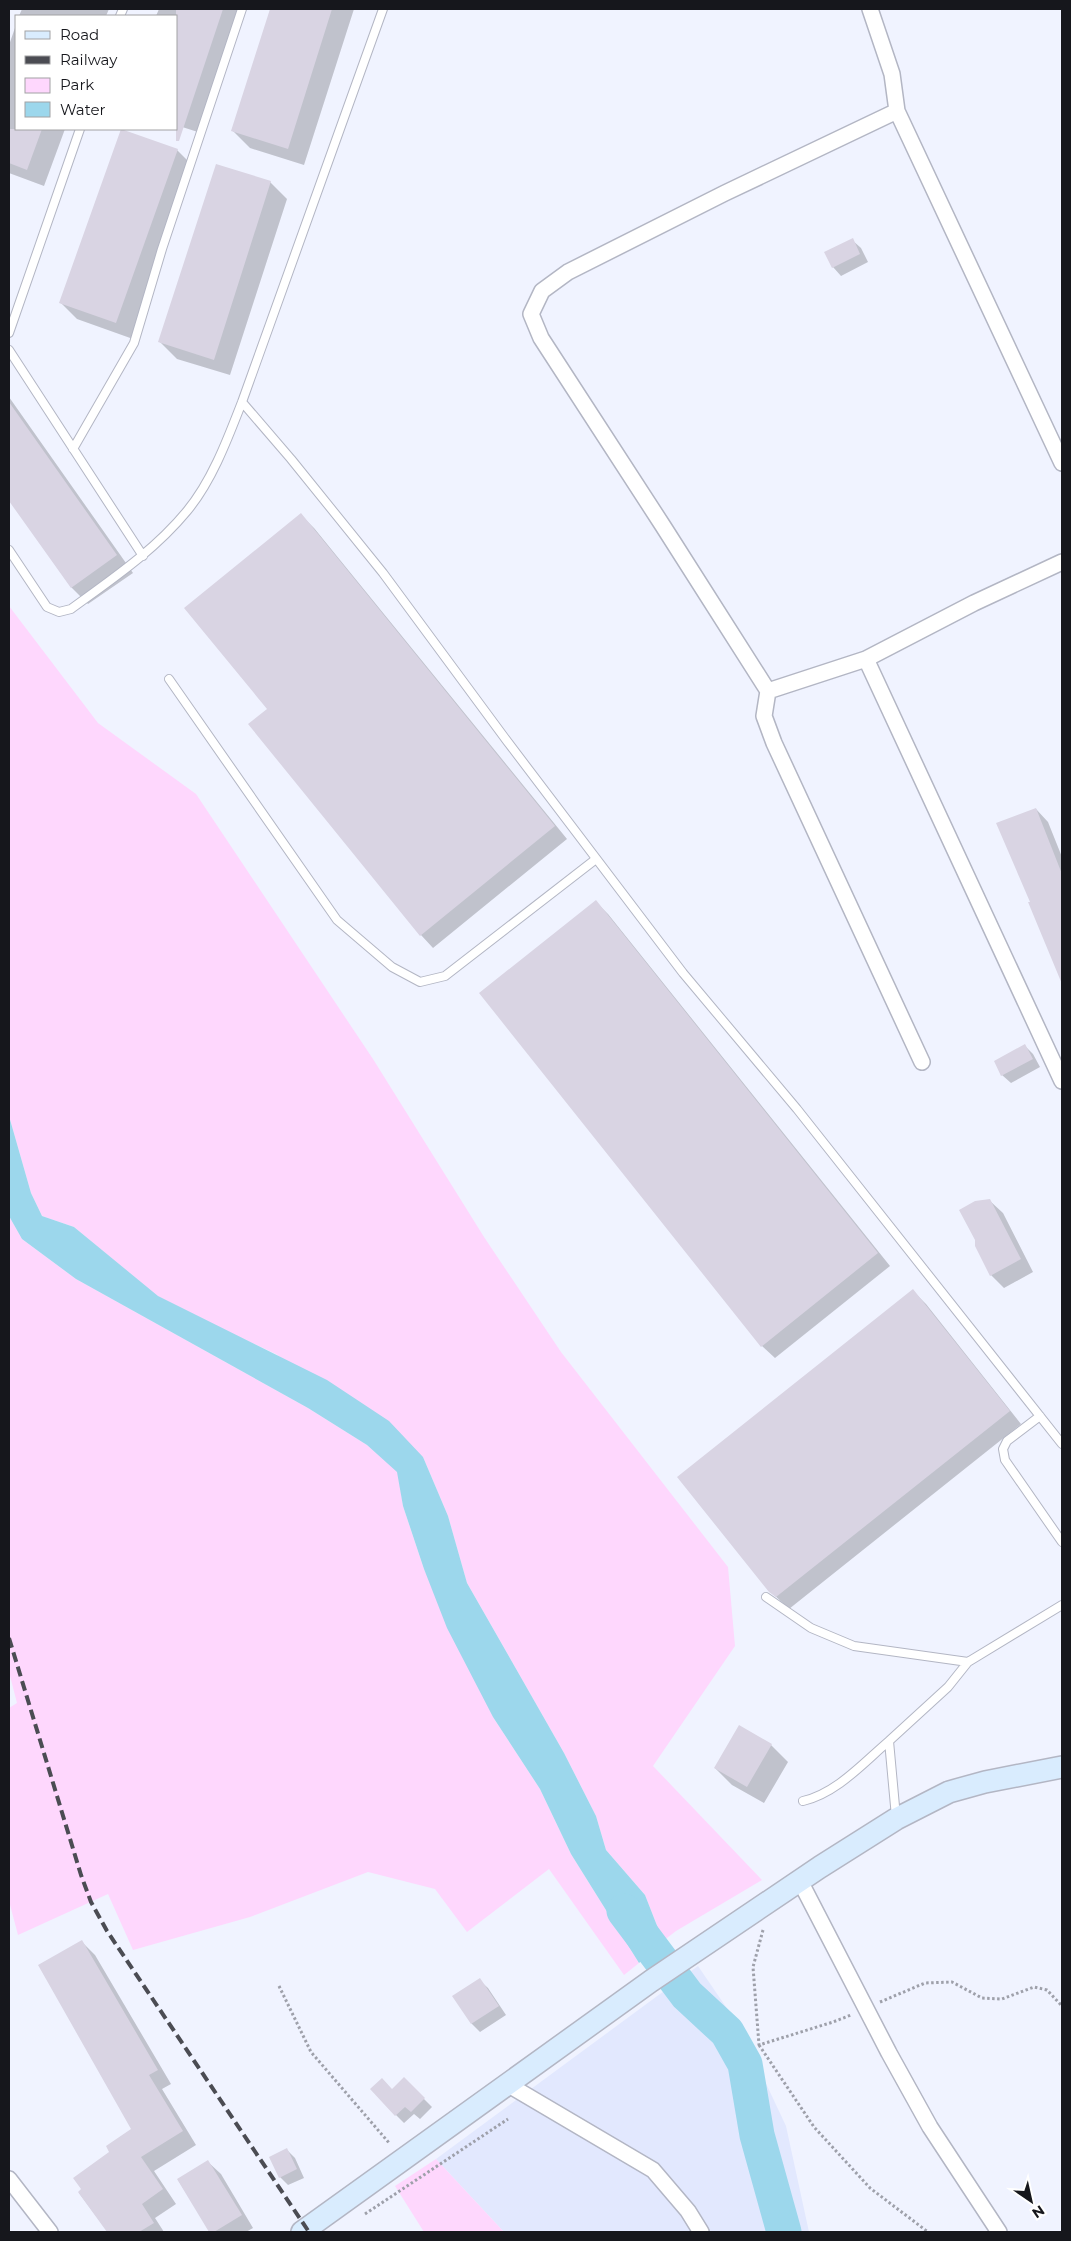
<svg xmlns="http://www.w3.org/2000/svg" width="1071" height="2241" font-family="Montserrat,sans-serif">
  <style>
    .built { fill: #e2e8fe }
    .green { fill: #fed7fd }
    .water { fill: #9cd7ec }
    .shadow { fill: #0003 }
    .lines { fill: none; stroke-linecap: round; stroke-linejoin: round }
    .river { stroke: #9cd7ec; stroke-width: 35 }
    .building { fill: #d9d4e3 }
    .lane-casing { stroke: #b3b6c4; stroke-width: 10 }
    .street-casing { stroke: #b3b6c4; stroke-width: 18 }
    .secondary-casing { stroke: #b3b6c4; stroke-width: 24 }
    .path { stroke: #9ea0aa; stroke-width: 3; stroke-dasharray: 2.5 2.5; stroke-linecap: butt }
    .lane { stroke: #fff; stroke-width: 8 }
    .street { stroke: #fff; stroke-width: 15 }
    .secondary { stroke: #d9ecfe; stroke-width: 21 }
    .rail { stroke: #4b4c53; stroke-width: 4; stroke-dasharray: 10 5; stroke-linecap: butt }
  </style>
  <rect width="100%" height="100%" fill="#f0f3ff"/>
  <path class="built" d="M698,1966L739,2026L786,2126L809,2232H504L436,2159Z"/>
  <path class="green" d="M9,606L98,723L196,794L373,1059L484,1237L561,1352L728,1567L735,1646L653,1766L762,1880L676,1931L663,1941L645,1895L606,1850L596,1816L564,1753L467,1583L448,1516L423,1457L276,1354L205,1321L157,1296L74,1227L42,1216L31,1193L9,1116Z
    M9,1216L22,1239L76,1279L308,1408L367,1445L398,1472L403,1506L424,1569L493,1717L540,1789L571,1854L639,1963L624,1975L549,1869L467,1932L435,1889L368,1872L250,1917L133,1950L108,1894L18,1935L9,1901V1708L17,1703L9,1672Z
    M436,2159L504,2232H424L395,2186Z"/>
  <path class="water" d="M9,1116L31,1193L42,1216L74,1227L158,1296L327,1380L389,1421L423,1457L448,1516L467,1583L564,1753L596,1816L606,1850L645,1895L663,1941L639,1963L571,1854L540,1789L493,1717L447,1628L424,1569L403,1506L397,1472L367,1445L308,1408L76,1279L22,1239L9,1216Z"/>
  <path class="shadow" d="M22,9H109L106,16H19Z
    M159,9H245L204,134L176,125V16H156Z
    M271,9H354L304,165L250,148L233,131Z
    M16,25V129H65L44,186L9,173V45Z
    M177,150L194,167L133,339L77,319L60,302Z
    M270,182L287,199L230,375L177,359L160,342Z
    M852,240L861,248L868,262L841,276L833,267Z
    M9,397L133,573L88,604L71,587L9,499Z
    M301,515L314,528L567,839L433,948L421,935L268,709Z
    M1036,809L1048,822L1062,857V968L1053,959L1032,902Z
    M596,902L608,914L890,1266L775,1358L762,1346Z
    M1025,1046L1033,1054L1040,1067L1011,1083L1002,1075Z
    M990,1201L1003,1213L1033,1272L1004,1288L991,1275Z
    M913,1291L926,1304L1021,1424L789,1609L770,1591Z
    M740,1727L771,1745L788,1762L764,1803L732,1785L715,1768Z
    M81,1941L95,1955L171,2084L162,2089L196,2145L154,2171L176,2204L155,2218L164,2232H108L79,2193L111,2152L133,2129Z
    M479,1980L488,1988L506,2015L480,2032L472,2024L454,1997Z
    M404,2079L432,2107L420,2119L414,2114L404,2123L396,2115L392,2090Z
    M287,2150L295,2158L304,2178L288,2185L280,2177Z
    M208,2162L221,2174L253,2228L246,2232H211L178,2180Z"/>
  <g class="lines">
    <path class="river" d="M624,1911L687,1995L727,2032L745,2064L757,2135L784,2232"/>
  </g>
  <path class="building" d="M176,9H223L179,141H176Z
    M270,9H332L288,149L231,131Z
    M9,129H42L27,170L9,163Z
    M121,129L178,149L116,323L59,303Z
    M216,164L271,181L214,360L158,342Z
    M853,238L860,254L832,268L824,252Z
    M9,402L117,555L71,588L9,501Z
    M301,513L555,826L420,936L248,724L267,709L184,608Z
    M1036,808L1062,874V984L1028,902H1030L996,823Z
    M596,900L878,1253L761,1347L479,993Z
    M1025,1044L1033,1059L1001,1076L994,1061Z
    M990,1199L1021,1259L990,1276L975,1246V1240L959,1210L975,1201Z
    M913,1289L1010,1411L776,1597L769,1592L677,1477Z
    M739,1725L772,1744L747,1787L714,1768Z
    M82,1940L158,2070L149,2075L183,2131L141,2157L163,2189L142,2204L154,2223L139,2232H107L78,2192L81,2189L73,2178L109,2152L106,2146L131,2129L38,1965Z
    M480,1978L499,2006L471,2024L452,1996Z
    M404,2077L425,2098L411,2112L405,2107L395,2116L370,2089L382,2078L392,2089Z
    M287,2148L297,2169L279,2178L269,2157Z
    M208,2160L242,2215L214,2232H209L177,2179Z"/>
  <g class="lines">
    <defs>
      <path id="lane" d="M120,16L123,9
        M9,333L80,129
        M9,350L143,556
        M242,402L291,459L383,573L507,741L683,973L797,1109L1062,1444
        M73,449L134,343L162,249L242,9
        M9,550L47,607L59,612L71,609C112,579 154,551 187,511C212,481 228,438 242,402L383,9
        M169,679L337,920L392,967L420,982L445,976L596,859
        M1040,1416L1007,1441L1003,1449L1005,1460L1062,1542
        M766,1597L811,1628L854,1646L968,1662
        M803,1801C837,1793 863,1763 889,1741
        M896,1817L889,1741L948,1687L968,1662L1062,1605"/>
      <path id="street" d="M870,9L892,74L897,111L1062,463
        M897,111L725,193L568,272L542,291L531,314L541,338L663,526L768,691L764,716L774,743L922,1062
        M866,659L1062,1081
        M768,691L866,659L974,603L1062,562
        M800,1881L889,2053L930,2127L999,2232
        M507,2084L653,2170L688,2211L701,2232
        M9,2179L50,2232"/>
      <path id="secondary" d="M302,2232L651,1981L820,1867L896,1819L949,1792L985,1782L1062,1767"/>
    </defs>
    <use href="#lane" class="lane-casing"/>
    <use href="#street" class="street-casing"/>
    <use href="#secondary" class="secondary-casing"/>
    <path class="path" d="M763,1930L753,1967L759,2045L833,2022L851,2015
      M279,1986L311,2052L390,2144
      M880,2002L925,1983L952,1982L982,1998L1002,1999L1034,1987L1047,1990L1062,2006
      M759,2045L814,2127L870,2188L928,2232
      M365,2214L508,2119"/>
    <use href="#lane" class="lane"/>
    <use href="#street" class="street"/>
    <use href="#secondary" class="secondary"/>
    <path class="rail" d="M9,1638L81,1875L91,1902L107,1931L309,2232"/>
  </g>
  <rect width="1071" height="2241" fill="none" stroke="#16171c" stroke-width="20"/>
  <rect x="15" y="15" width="162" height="115" fill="#ffffff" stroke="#a2a2a4"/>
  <rect x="25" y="31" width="25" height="8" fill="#d9ecfe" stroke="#a2a2a4"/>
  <text x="60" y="40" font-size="15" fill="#16171c">Road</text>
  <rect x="25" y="56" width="25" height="8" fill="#4b4c53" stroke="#a2a2a4"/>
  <text x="60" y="65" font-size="15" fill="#16171c">Railway</text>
  <rect x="25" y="78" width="25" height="15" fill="#fed7fd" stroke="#a2a2a4"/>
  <text x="60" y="90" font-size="15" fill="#16171c">Park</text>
  <rect x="25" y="102" width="25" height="15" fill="#9cd7ec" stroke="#a2a2a4"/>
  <text x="60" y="115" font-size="15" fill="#16171c">Water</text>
  <g transform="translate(1031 2201) rotate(146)" stroke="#ffffff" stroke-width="4" paint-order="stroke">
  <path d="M0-4L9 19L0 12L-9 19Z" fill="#16171c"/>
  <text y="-8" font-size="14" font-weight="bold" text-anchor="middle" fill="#16171c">N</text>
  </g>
</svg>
